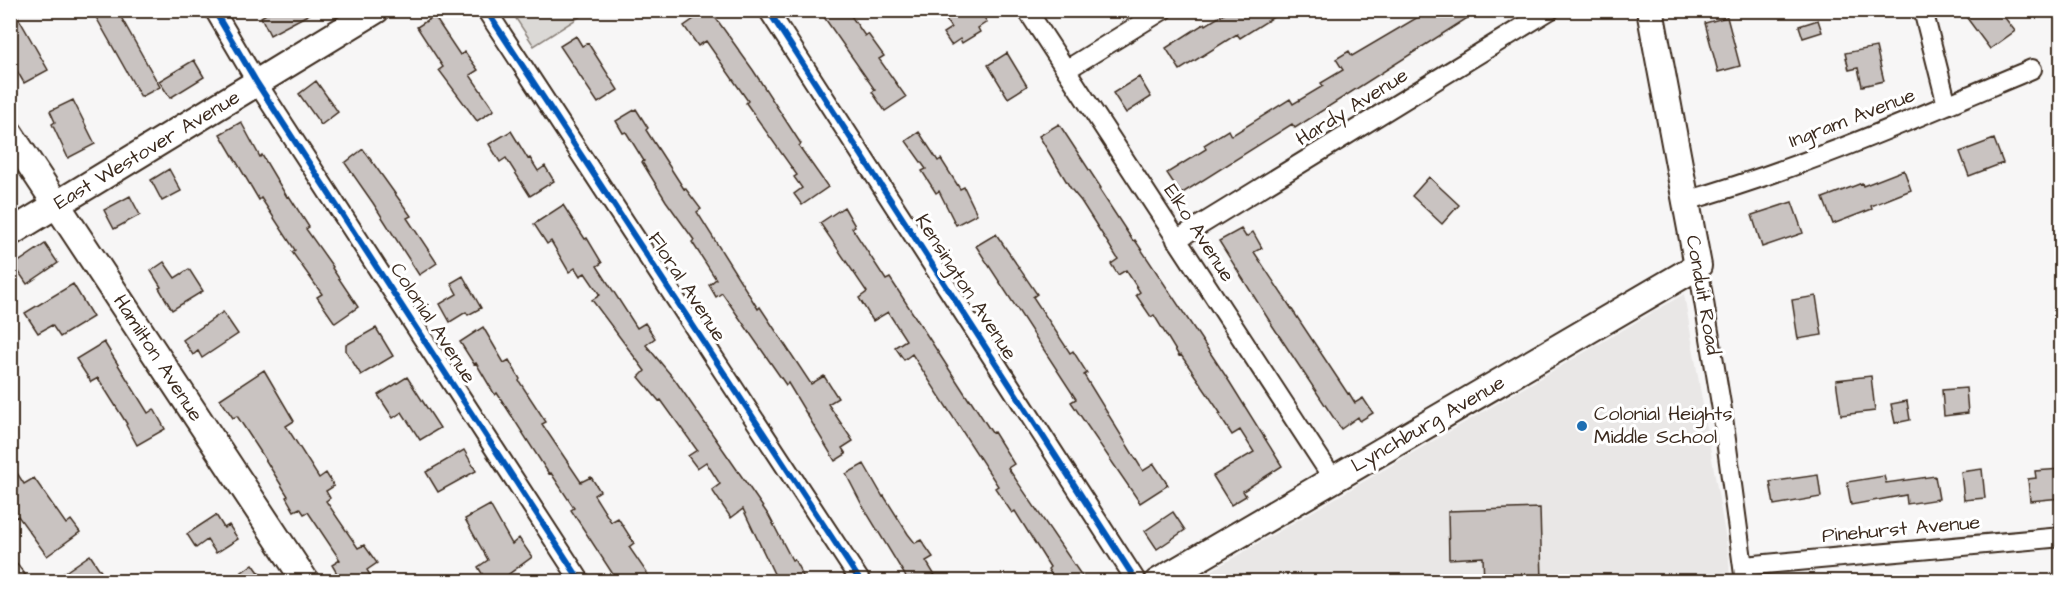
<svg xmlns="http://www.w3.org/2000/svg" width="2072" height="592" font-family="'Architects Daughter',sans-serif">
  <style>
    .built { fill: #e9e7e6 }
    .green { fill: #dbd9d6; stroke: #8b827a; stroke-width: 1.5 }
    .building { fill: #c9c3c1; stroke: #3b2a1e; stroke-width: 1.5 }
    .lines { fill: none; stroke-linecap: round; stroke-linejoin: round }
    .street-casing { stroke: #3b2a1e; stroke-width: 22 }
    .secondary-casing { stroke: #3b2a1e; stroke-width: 30 }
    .street { stroke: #fff; stroke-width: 18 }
    .secondary { stroke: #fff; stroke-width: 26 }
    .cycleway-casing { stroke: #fff; stroke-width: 10 }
    .cycleway { stroke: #0057b8; stroke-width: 6 }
    .poi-dot { fill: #1f6fb2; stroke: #fff; stroke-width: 2 }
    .labels { text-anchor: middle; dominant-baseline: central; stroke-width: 6; stroke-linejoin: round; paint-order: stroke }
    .street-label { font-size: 20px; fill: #3b2a1e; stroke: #fff }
    .poi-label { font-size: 20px; fill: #3b2a1e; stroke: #fff; text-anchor: start }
  </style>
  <rect width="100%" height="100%" fill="#f7f6f6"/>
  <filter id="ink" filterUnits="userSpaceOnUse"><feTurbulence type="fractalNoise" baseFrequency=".0167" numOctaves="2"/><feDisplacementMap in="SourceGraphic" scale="12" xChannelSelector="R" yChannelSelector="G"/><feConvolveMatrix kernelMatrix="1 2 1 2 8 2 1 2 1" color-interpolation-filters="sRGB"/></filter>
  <g filter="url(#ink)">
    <path class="built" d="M1684,294L1729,558L1730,581L1192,582Z"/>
    <path class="green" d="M511,11H589L534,46Z"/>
    <path class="building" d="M10,10H14L48,70L24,83L10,59Z
      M92,10H117L160,87L141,97Z
      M273,10H317L270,35L261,17Z
      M707,10H710L753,70L801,144L799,146L828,187L802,205L794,194L802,188L794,177L797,175L746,103L748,101L706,41L698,46L684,26Z
      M819,10H847L865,36L868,34L884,56L879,59L906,97L885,111L872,92L875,90Z
      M940,10H980L987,22L978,28L980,32L962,43L960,39L951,45L943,33L951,28Z
      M1230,10H1285L1240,38L1237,34L1180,70L1166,48L1205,23L1206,25Z
      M1430,10H1480L1295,128L1292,124L1181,194L1167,173L1206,149L1204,145L1228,130L1231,136L1290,99L1293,104L1323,86L1321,83L1343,70L1336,59L1349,51L1352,56Z
      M1961,10H1999L2015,31L1990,49Z
      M434,16L460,55L465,52L478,70L470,75L494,110L477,121L439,70L443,67L417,27Z
      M1727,17L1740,66L1718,72L1705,23Z
      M1818,20L1822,32L1803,38L1799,26Z
      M576,36L582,46L588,43L618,90L598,103L560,46Z
      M1876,47L1884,81L1862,86L1858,68L1849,70L1845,53Z
      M1007,53L1027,86L1008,98L988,65Z
      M194,60L204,77L170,98L159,81Z
      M1139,77L1151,97L1126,113L1113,93Z
      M316,81L338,112L321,125L299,94Z
      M73,100L95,144L68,158L52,124L55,122L50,111Z
      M636,109L648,128L646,130L684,189L685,188L701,209L697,212L758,309L760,307L811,384L824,376L838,398L828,404L853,441L842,448L846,454L835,461L788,383L786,385L722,293L716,297L709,285L716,279L692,242L694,240L666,201L642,162L644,161L626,132L623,133L616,121Z
      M241,122L260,157L262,155L287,197L289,196L309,227L306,229L333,267L332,268L358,307L335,323L317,297L322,294L292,252L295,250L261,198L259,200L220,134Z
      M1059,124L1101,188L1099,189L1133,241L1135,240L1229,381L1282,466L1243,491L1246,496L1231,505L1213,476L1254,452L1240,430L1232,435L1219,415L1221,414L1181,355L1179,356L1154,315L1151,317L1136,295L1140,292L1126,270L1118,275L1111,264L1118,259L1081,201L1071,189L1039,136Z
      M511,131L528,159L530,158L538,171L545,166L554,181L530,196L506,158L500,162L489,144Z
      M919,132L938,161L941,159L960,189L964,187L977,214L956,225L939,191L936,193L922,171L926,169L906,141Z
      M1994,139L2003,163L1969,176L1960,152Z
      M363,149L411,216L407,218L437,263L419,275L373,203L345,163Z
      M169,169L181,191L162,201L151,180Z
      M1904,170L1911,190L1871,206L1872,209L1833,224L1823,198L1862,183L1863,186Z
      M1429,177L1459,205L1442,224L1412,196Z
      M130,196L140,215L114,229L104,210Z
      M1792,202L1803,233L1762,247L1752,215Z
      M563,205L585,239L587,238L602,263L597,266L637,328L645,323L655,338L646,345L675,380L769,516L792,560L794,559L806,582H778L743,509L731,518L712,490L720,484L706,462L697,468L688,456L697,450L661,400L659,401L639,377L645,371L592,300L600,295L585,273L580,276L575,268L569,272L551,241L547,244L534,224Z
      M844,207L855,226L852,228L886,280L890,278L969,400L970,399L992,433L994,432L1014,464L1008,468L1086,582H1056L1048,569L1050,567L1015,511L1012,513L995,488L998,486L912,354L904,360L895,347L906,340L888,312L873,321L859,298L867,292L820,223Z
      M1241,229L1246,237L1253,232L1262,248L1254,252L1348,394L1349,393L1355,403L1363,398L1373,413L1360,421L1358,417L1341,429L1272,325L1219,241Z
      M996,234L1037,294L1033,297L1070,353L1073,351L1087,373L1084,375L1143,471L1154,464L1168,485L1140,503L1071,402L1076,399L976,246Z
      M45,244L58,263L27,284L14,265Z
      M164,262L175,278L189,269L203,291L172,310L159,288L161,287L151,271Z
      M463,276L481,308L468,315L466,312L450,322L440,304L457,294L451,283Z
      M73,284L93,317L60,337L52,325L38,333L25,313Z
      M1816,296L1822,335L1798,339L1792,300Z
      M223,312L238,334L202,358L198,351L193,355L183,340Z
      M483,327L504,363L509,360L520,379L519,381L546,422L542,424L581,482L591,477L600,491L594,495L611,522L618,518L634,543L629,547L649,576L642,582H618L571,510L574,508L551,473L549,474L497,393L495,395L476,363L474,364L460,342Z
      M376,328L393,356L361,375L346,351V345Z
      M104,342L148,413L154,409L165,429L137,445L126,425L127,424L98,378L91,382L76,359Z
      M264,370L294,421L286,426L319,478L326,473L334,486L326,491L330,498L326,501L358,548L364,545L377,563L367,570L374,582H342L332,565L340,560L308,512L304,514L300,508L294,511L286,497L288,496L260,451L237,416L233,418L220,399Z
      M1871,376L1875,411L1841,415L1836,380Z
      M407,377L440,428L420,440L402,412L393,418L378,395Z
      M1966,388L1968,413L1944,416L1942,390Z
      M1907,401L1910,420L1895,423L1891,404Z
      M464,450L476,471L438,492L426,472Z
      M10,462L24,484L34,478L66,524L71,520L80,532L47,556L18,516L10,522Z
      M864,464L883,497L884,496L908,534L915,543L921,540L933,557L926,561L939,582H909L862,505L846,474Z
      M1982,469L1985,498L1964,500L1961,472Z
      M2061,469V498L2030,501L2028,479L2036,478L2035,471Z
      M1818,475L1821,497L1774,505L1770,482Z
      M1884,476L1886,483L1935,476L1939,499L1907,504L1906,495L1851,505L1847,482Z
      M490,505L512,544L519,538L532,557L498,582H487L478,567L488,560L465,519Z
      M1540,508L1542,582H1484L1483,557L1449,559L1448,511Z
      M1173,512L1185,530L1157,549L1145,531Z
      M216,515L224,528L229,525L238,539L216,553L207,540L196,548L187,534Z
      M90,555L104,576L96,582H51Z
      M253,564L266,582H228Z"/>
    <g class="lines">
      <defs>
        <path id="street" d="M214,10L257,83L581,582
          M486,10L861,582
          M768,10L1137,582
          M1027,10L1334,480
          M1923,10L1947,105
          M1066,70L1163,10
          M1686,201C1805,167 1918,117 2032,69
          M1176,240L1550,10
          M1698,266L1722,410L1745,582
          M1744,566L2062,537
          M10,571L18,582"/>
        <path id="secondary" d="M10,134L306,582
          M10,233L376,10
          M1158,582L1698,266L1650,10"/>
      </defs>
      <use href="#street" class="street-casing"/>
      <use href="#secondary" class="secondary-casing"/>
      <use href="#street" class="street"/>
      <use href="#secondary" class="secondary"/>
      <defs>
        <path id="cycleway" d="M214,10L257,83L581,582
          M486,10L861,582
          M768,10L1137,582"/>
      </defs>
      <use href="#cycleway" class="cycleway-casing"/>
      <use href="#cycleway" class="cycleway"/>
    </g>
  </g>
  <circle class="poi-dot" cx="1582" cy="426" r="6"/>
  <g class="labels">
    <g class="street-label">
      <text transform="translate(1352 107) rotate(-32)">Hardy Avenue</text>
      <text transform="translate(1852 118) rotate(-21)">Ingram Avenue</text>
      <text transform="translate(147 150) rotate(-31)">East Westover Avenue</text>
      <text transform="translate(1199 233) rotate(57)">Elko Avenue</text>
      <text transform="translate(687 287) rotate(57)">Floral Avenue</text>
      <text transform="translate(966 287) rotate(57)">Kensington Avenue</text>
      <text transform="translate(1703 295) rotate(80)">Conduit Road</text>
      <text transform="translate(433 323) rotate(57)">Colonial Avenue</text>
      <text transform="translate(158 358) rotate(57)">Hamilton Avenue</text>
      <text transform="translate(1428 424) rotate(-30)">Lynchburg Avenue</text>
      <text transform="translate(1901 529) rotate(-5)">Pinehurst Avenue</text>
    </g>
    <g class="poi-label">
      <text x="1594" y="414">Colonial Heights<tspan x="1594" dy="23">Middle School</tspan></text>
    </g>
  </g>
  <rect width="2072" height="592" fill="none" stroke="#fff" stroke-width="36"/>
  <rect x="18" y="18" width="2036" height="556" fill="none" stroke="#3b2a1e" stroke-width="2" filter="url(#ink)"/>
</svg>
